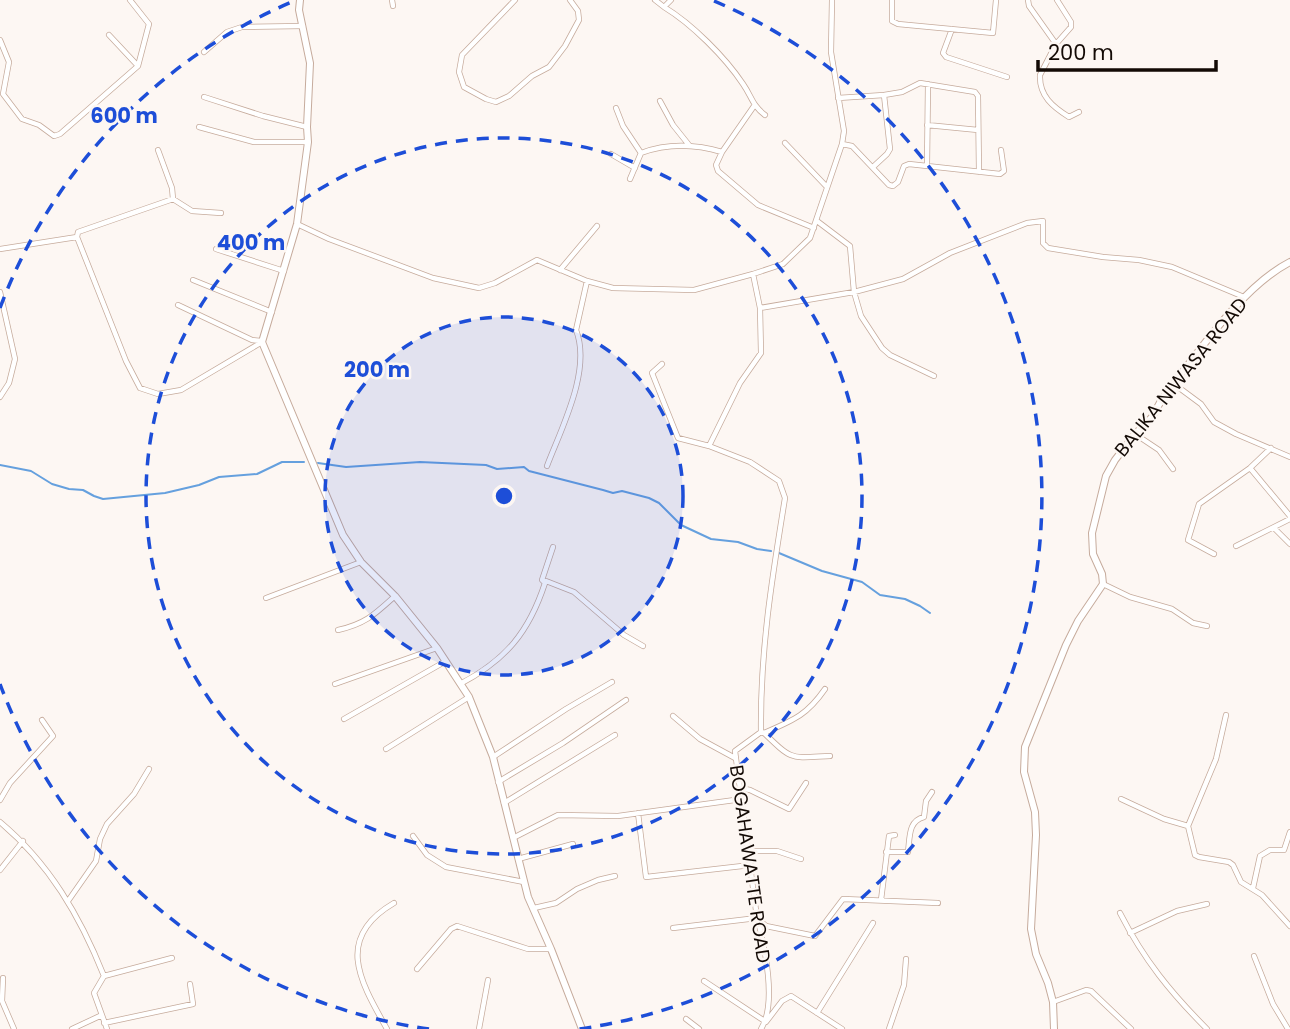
<svg xmlns="http://www.w3.org/2000/svg" width="1290" height="1029" font-family="Poppins,sans-serif">
  <style>
    .lines { fill: none; stroke-linecap: round; stroke-linejoin: round }
    .stream { stroke: #65a0de; stroke-width: 2 }
    .street-casing { stroke: #c6ab9c; stroke-width: 6 }
    .secondary-casing { stroke: #c6ab9c; stroke-width: 8 }
    .street { stroke: #fff; stroke-width: 4.5 }
    .secondary { stroke: #fff; stroke-width: 6 }
    .ring { fill: none; stroke: #1d4ed8; stroke-width: 3.5; stroke-dasharray: 12 9 }
    .labels { text-anchor: middle; dominant-baseline: central; stroke-width: 5; stroke-linejoin: round; paint-order: stroke }
    .street-label { font-size: 19px; fill: #130a05; stroke: #fdf7f3 }
    .centre { fill: #1d4ed8; stroke: #fdf7f3; stroke-width: 3.5 }
    .ring-label { font-size: 21px; text-anchor: middle; font-weight: bold; fill: #1d4ed8; stroke: #fdf7f3; stroke-width: 5; stroke-linejoin: round; paint-order: stroke }
  </style>
  <rect width="100%" height="100%" fill="#fdf7f3"/>
  <g class="lines">
    <path class="stream" d="M318,463L346,467L420,462L486,465L497,469L524,467L529,471L603,490L613,493L622,491L649,498L659,503L681,525L711,539L738,542L757,549L771,551
      M0,465L31,471L52,484L69,489L83,490L94,496L103,499L165,493L199,485L219,477L257,474L282,462H304
      M779,553L822,571L862,582L880,595L905,599L920,606L930,613"/>
    <defs>
      <path id="street" d="M392,0L393,6
        M515,0L462,55L459,72L464,87L486,99L496,102L509,96L532,76L549,67L565,46L579,20L578,11L570,0
        M655,0L664,7
        M671,0L664,7C692,24 725,57 743,84C752,97 752,105 765,115
        M892,0V21L898,24L993,33L996,0
        M1028,0L1029,6L1056,44
        M1057,0L1071,22V27L1056,44L1040,75C1039,96 1053,107 1069,117L1079,112
        M952,29L943,53L946,57L1007,77
        M109,35L138,66
        M0,40L9,62L3,94L22,119L39,125L54,136L60,134L138,66L149,24L130,0
        M204,52L227,32L242,27L303,26
        M204,97L263,116L307,127
        M838,98L884,95L902,92L920,83L975,92L978,96L979,172
        M660,101L673,125L689,145
        M754,106L722,152L716,165L718,171L758,205L814,228
        M616,108L623,126L641,153
        M927,125L978,130
        M199,127L254,142H308
        M785,143L826,186
        M842,144L852,146L889,185L893,186L898,182L904,166L909,164L1000,174L1004,171L1001,150
        M158,150L172,188L173,199
        M611,154L635,168
        M927,166L928,84
        M873,167L887,154L890,149L884,95
        M630,179L641,153C668,143 695,144 722,152
        M817,221L850,246L854,292L861,316L882,348L890,355L934,376
        M297,224L329,239L433,278L479,288L495,283L537,260L587,281L613,288L694,290L753,274
        M77,237L78,232L173,199L192,211L221,213
        M0,249L77,237L126,361L140,388L158,394L181,390L262,342
        M216,249L284,271
        M560,270L597,226
        M193,280L272,312
        M0,292L15,359L9,383L0,397
        M178,305L252,340L261,341
        M760,308L854,292L903,279L950,253L1027,223L1043,221V243L1048,248L1103,257L1139,260L1172,267L1244,297
        M662,364L652,373L678,438L709,446
        M1174,384L1201,404L1214,422L1236,434L1290,457
        M1135,434L1159,450L1173,469
        M547,466C561,429 592,370 576,330L587,281
        M1250,468L1290,516
        M1274,528L1290,544
        M1236,546L1290,519
        M1214,554L1188,540L1199,504L1250,468L1271,448
        M546,581L574,592L624,635L643,646
        M1103,584L1130,597L1172,609L1193,623L1207,626
        M266,598L361,562
        M338,630C365,624 374,615 395,596
        M335,684L437,648
        M460,684C506,660 529,632 545,583L542,580L553,547
        M673,716L700,739L735,758
        M344,719L446,661
        M761,732L764,733C794,720 807,715 825,689
        M764,733C793,761 790,758 830,756
        M386,749L469,697
        M493,757L566,709L612,682
        M498,782L563,743L626,700
        M740,788L750,790L789,809L806,783
        M1121,799L1164,819L1188,826L1195,855L1199,857L1229,862L1233,865L1241,882L1262,895L1290,926
        M0,800L10,783L53,736L42,720
        M504,803L615,735
        M638,813L646,877L751,865
        M0,822C49,863 80,916 104,976L94,993L107,1029
        M1188,826L1216,759L1226,715
        M413,836L427,855L446,867L524,882
        M513,838L558,815L618,816L742,799
        M749,851H777L801,859
        M886,852H908C910,837 908,821 924,817L926,801L932,792
        M518,859L573,844
        M0,870L23,841
        M1253,888L1260,856L1270,850H1284L1290,832
        M881,900L889,836L895,835
        M68,901L96,861L100,839L107,824L134,794L149,769
        M534,908L556,903L577,889L598,880L615,876
        M1120,913C1144,960 1171,993 1207,1029
        M673,928L757,918L766,926L815,936L843,899L938,903
        M1130,933L1177,911L1207,904
        M1254,956L1273,1004L1288,1029
        M417,969L451,929L457,926L528,949H551
        M104,976L172,958
        M3,978L2,1001L14,1029
        M704,981L766,1022L782,1001L791,996L842,1029
        M1053,1002L1086,990L1091,991L1131,1029
        M817,1013L873,923
        M686,1019L699,1029
        M104,1023L193,1004L190,984
        M72,1029L102,1015
        M387,1029C360,981 334,938 394,903
        M479,1029L488,980
        M761,1029C777,1004 765,947 757,918L735,751L761,732C760,651 772,578 785,498L779,481L750,462L709,446L740,383L761,353L760,308L753,274L783,264L810,238L842,144L844,131L831,52L832,0
        M889,1029L904,985L906,959"/>
      <path id="secondary" d="M300,0L299,10L310,63L307,127L308,142L297,224L262,342L343,535L361,562L395,596L437,648L469,697L493,757L528,897L551,949L582,1029
        M1054,1029L1053,1002L1048,983L1036,954L1031,929L1036,835L1035,812L1024,772L1025,747L1066,645L1078,621L1103,584L1102,574L1093,554L1092,533L1106,476L1115,460L1135,434L1152,417L1162,399C1196,356 1241,287 1290,262"/>
    </defs>
    <use href="#street" class="street-casing"/>
    <use href="#secondary" class="secondary-casing"/>
    <use href="#street" class="street"/>
    <use href="#secondary" class="secondary"/>
  </g>
  <circle cx="504" cy="496" r="179" fill="#1d4ed8" fill-opacity=".12"/>
  <g class="ring">
    <circle cx="504" cy="496" r="179"/>
    <circle cx="504" cy="496" r="358"/>
    <path d="M429 1029A538 538 0 0 1 0 684M0 308A538 538 0 0 1 294 1M714 1A538 538 0 0 1 579 1029"/>
  </g>
  <g class="labels">
    <g class="street-label">
      <text transform="translate(1181 377) rotate(-51)">BALIKA NIWASA ROAD</text>
      <text transform="translate(750 864) rotate(82)">BOGAHAWATTE ROAD</text>
    </g>
  </g>
  <circle cx="504" cy="496" r="10" class="centre"/>
  <g class="ring-label">
    <text x="124" y="123">600 m</text>
    <text x="251" y="250">400 m</text>
    <text x="377" y="377">200 m</text>
  </g>
  <path d="M1038 60v10h178v-10" fill="none" stroke="#130a05" stroke-width="3.5"/>
  <text x="1048" y="60" font-size="21" fill="#130a05" stroke="#fdf7f3" stroke-width="5" paint-order="stroke">200 m</text>
</svg>
